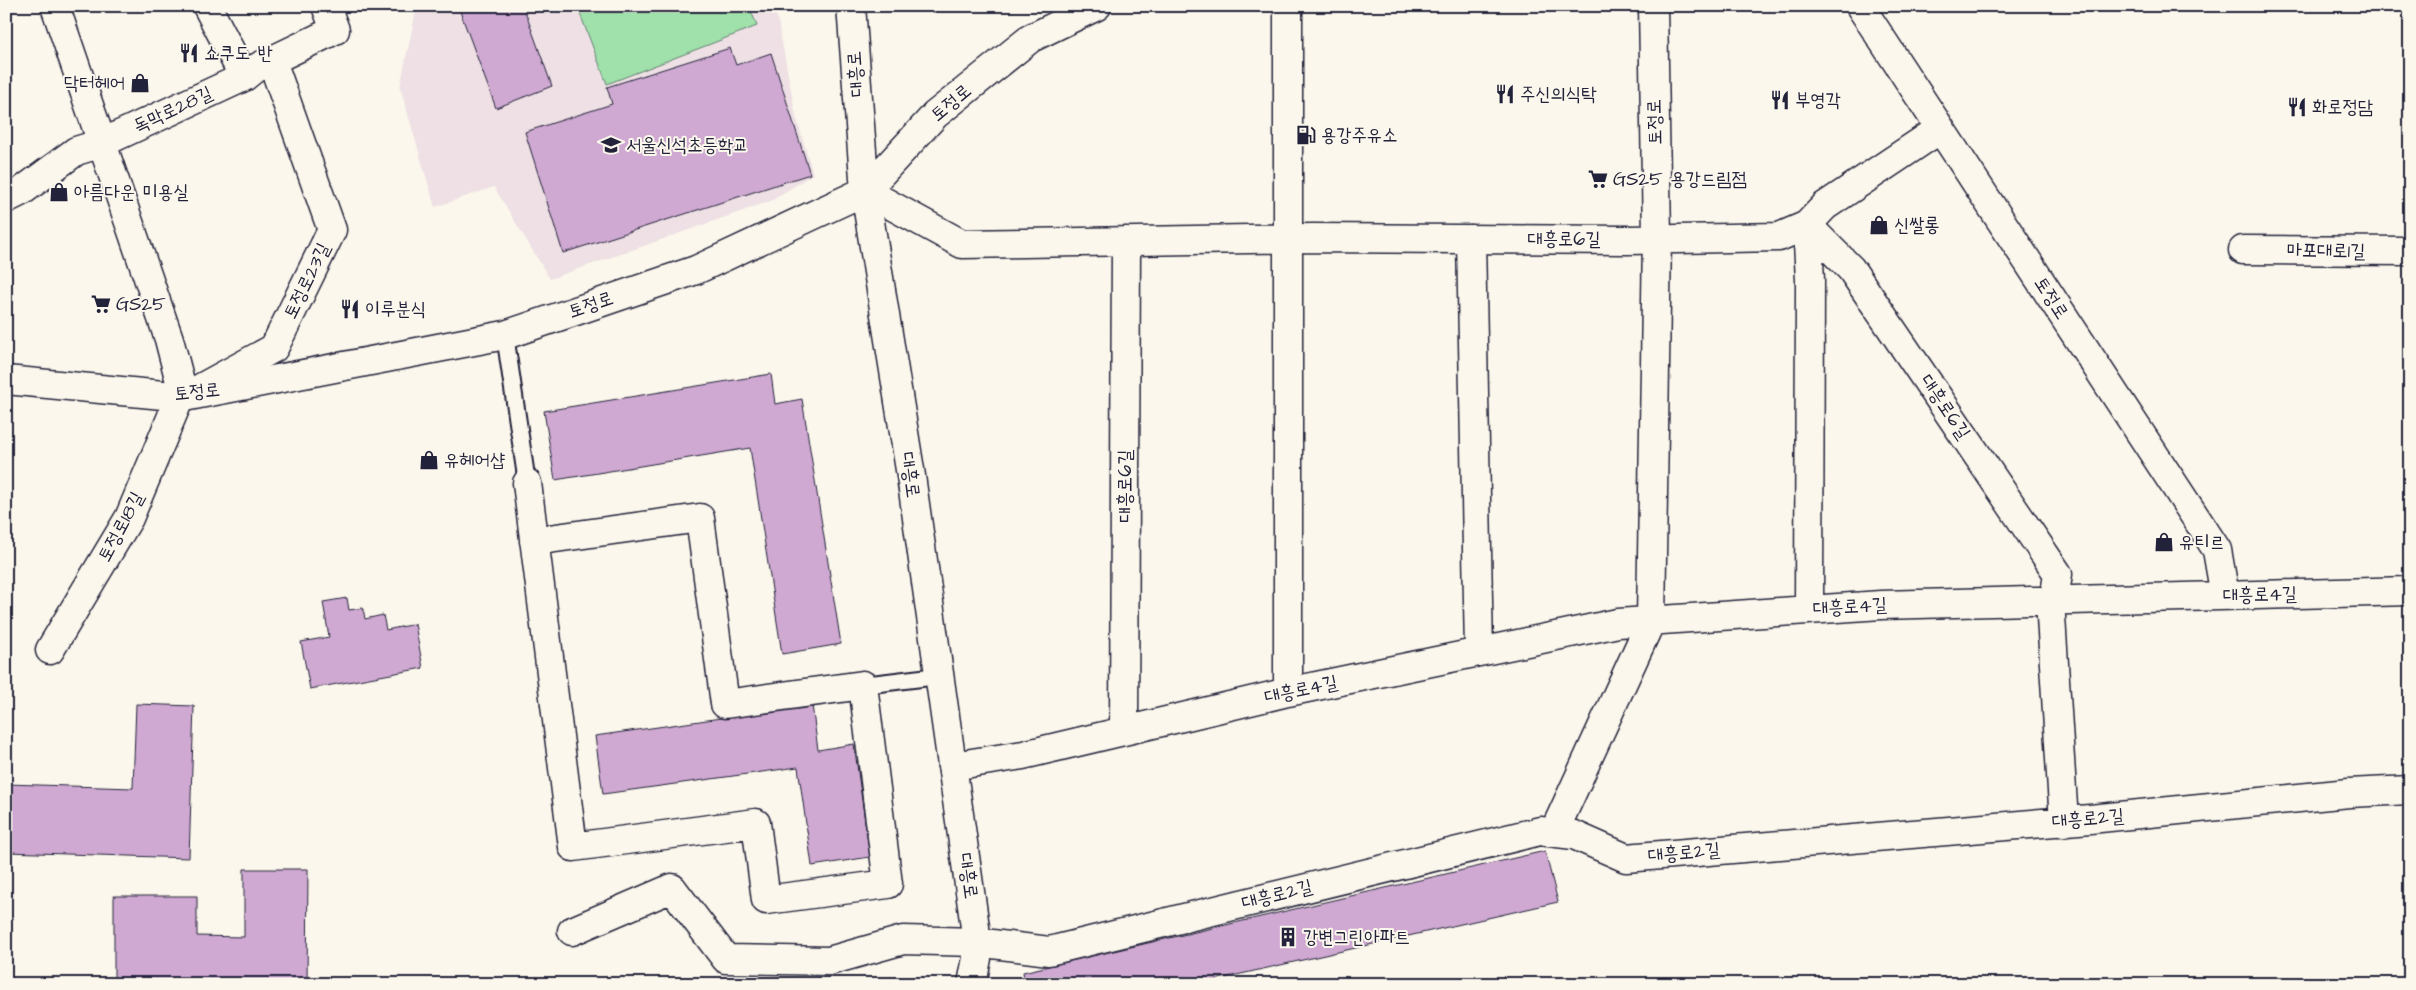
<svg xmlns="http://www.w3.org/2000/svg" width="2416" height="990" font-family="'Architects Daughter','Poor Story',sans-serif">
  <style>
    .built { fill: #eee0e4 }
    .green { fill: #a0e0aa; stroke: #618172 }
    .building { fill: #cfa9d1; stroke: #22223b }
    .lines { fill: none; stroke-linecap: round; stroke-linejoin: round }
    .service-casing { stroke: #22223b; stroke-width: 20 }
    .minor-casing { stroke: #22223b; stroke-width: 31 }
    .secondary-casing { stroke: #22223b; stroke-width: 31 }
    .service { stroke: #fbf7ec; stroke-width: 16 }
    .minor { stroke: #fbf7ec; stroke-width: 28 }
    .secondary { stroke: #fbf7ec; stroke-width: 28 }
    .labels { text-anchor: middle; dominant-baseline: central; stroke-width: 4; stroke-linejoin: round; paint-order: stroke }
    .poi-label { font-size: 19px; fill: #22223b; stroke: #fbf7ec; text-anchor: start }
    .street-label { font-size: 19px; fill: #22223b; stroke: #fbf7ec }
  </style>
  <rect width="100%" height="100%" fill="#fbf7ec"/>
  <filter id="ink" filterUnits="userSpaceOnUse"><feTurbulence type="fractalNoise" baseFrequency=".02" numOctaves="2"/><feDisplacementMap in="SourceGraphic" scale="10" xChannelSelector="R" yChannelSelector="G"/><feConvolveMatrix kernelMatrix="1 2 1 2 8 2 1 2 1" color-interpolation-filters="sRGB"/></filter>
  <g filter="url(#ink)">
    <path class="built" d="M417,6H775L796,116L813,174L771,201L550,279L494,187L435,207L400,87Z"/>
    <path class="green" d="M577,6H749L757,26L607,84Z"/>
    <path class="building" d="M458,6H523L552,86L496,108Z
      M730,48L736,65L771,53L810,174L563,253L525,132L612,104L607,87Z
      M771,374L775,404L802,399L841,644L782,654L750,448L555,480L544,411Z
      M347,598L349,610L363,608L365,619L383,615L386,630L415,624L423,668L310,689L301,642L329,637L323,602Z
      M136,704L194,706L189,858L6,852L7,784L133,788Z
      M812,705L818,750L854,744L870,857L812,866L798,767L603,794L595,736Z
      M1545,851L1558,902L1197,984H1025L1023,972Z
      M244,869H308L307,984H114V896H197V936L244,937Z"/>
    <g class="lines">
      <defs>
        <path id="service" d="M505,335L527,483
          M863,685L938,676"/>
        <path id="minor" d="M55,6L169,339L184,397L274,348L332,230L272,61
          M207,6L244,77
          M1860,6L2217,550L2225,596
          M865,191L962,244L1313,238L1628,240L1779,237L1807,225L1825,206L1940,129
          M6,199L22,191L76,151L102,143L244,77L254,69L335,30L326,6
          M1807,225L1851,269L2058,574L2054,600
          M1807,225L1810,280L1809,610
          M1471,239L1479,652
          M2243,250L2410,251
          M527,483L573,847L756,823L766,900L888,884L863,685L725,704L700,518L534,541
          M2050,601L2064,822
          M50,650L129,518L180,397
          M1288,692V6
          M1124,731L1126,241
          M952,766L1023,755L1288,692L1618,623L1881,605L2410,591
          M1554,832L1651,621L1657,237L1653,6
          M572,931L672,888L726,959L829,961L903,940L976,942L1049,951L1540,831L1574,835L1626,858L2090,819L2349,793L2410,790"/>
        <path id="secondary" d="M851,6L865,191L911,476L975,927L977,958L972,984
          M6,380L184,397L505,335L696,270L865,191L935,115L1031,38L1097,6"/>
      </defs>
      <use href="#service" class="service-casing"/>
      <use href="#minor" class="minor-casing"/>
      <use href="#secondary" class="secondary-casing"/>
      <use href="#service" class="service"/>
      <use href="#minor" class="minor"/>
      <use href="#secondary" class="secondary"/>
    </g>
  </g>
  <defs>
    <symbol id="restaurant-bare" viewBox="-9 -9 18 18"><path d="M-5-6h1v4h1v-4h1v4h1v-4h1v5L-1.5 .5V6h-2V.5L-5-1ZM5-6V6H3V1.5H1.5Q1.5-4 5-6Z" fill="#22223b" stroke="#fbf7ec" stroke-width="2.5" paint-order="stroke"/></symbol>
    <symbol id="shop-bare" viewBox="-9 -9 18 18"><path d="M-5-2.5h2.3a2.7 3.5 0 0 1 5.4 0H5L5.5 6h-11ZM-1.5-2.5h3a1.5 2.3 0 0 0-3 0Z" fill="#22223b" stroke="#fbf7ec" stroke-width="2.5" paint-order="stroke"/></symbol>
    <symbol id="fuel-bare" viewBox="-9 -9 18 18"><path d="M-5.5-6h7V0h2V4h1.3V-2.5L3-4.5l.8-.8L6-3V5H2.5V1h-1V6h-7ZM-4.2-4.7v3.2H.2V-4.7Z" fill="#22223b" stroke="#fbf7ec" stroke-width="2.5" paint-order="stroke"/></symbol>
    <symbol id="school-bare" viewBox="-9 -9 18 18"><path d="M0-5L7-2L0 1L-7-2ZM-4 1L0 2.5L4 1V4Q0 6-4 4Z" fill="#22223b" stroke="#fbf7ec" stroke-width="2.5" paint-order="stroke"/></symbol>
    <symbol id="supermarket-bare" viewBox="-9 -9 18 18"><path d="M-6-5.5h2.5l.6 2H6L4.5 2H-2.5L-4.4-4H-6ZM-1.5 3.2a1.3 1.3 0 1 0 .1 0ZM3 3.2a1.3 1.3 0 1 0 .1 0Z" fill="#22223b" stroke="#fbf7ec" stroke-width="2.5" paint-order="stroke"/></symbol>
    <symbol id="building-bare" viewBox="-9 -9 18 18"><path d="M-4-6H4V6H1V3H-1V6H-4ZM-2.5-4.3h1.7v1.8h-1.7ZM.8-4.3h1.7v1.8H.8ZM-2.5-1h1.7V.8h-1.7ZM.8-1h1.7V.8H.8Z" fill="#22223b" stroke="#fbf7ec" stroke-width="2.5" paint-order="stroke"/></symbol>
  </defs>
  <g fill-rule="evenodd">
    <use href="#restaurant-bare" x="175" y="39" width="28" height="28"/>
    <use href="#shop-bare" x="126" y="69" width="28" height="28"/>
    <use href="#restaurant-bare" x="1491" y="80" width="28" height="28"/>
    <use href="#restaurant-bare" x="1766" y="86" width="28" height="28"/>
    <use href="#restaurant-bare" x="2283" y="93" width="28" height="28"/>
    <use href="#fuel-bare" x="1292" y="121" width="28" height="28"/>
    <use href="#school-bare" x="597" y="131" width="28" height="28"/>
    <use href="#supermarket-bare" x="1584" y="165" width="28" height="28"/>
    <use href="#shop-bare" x="45" y="178" width="28" height="28"/>
    <use href="#shop-bare" x="1865" y="211" width="28" height="28"/>
    <use href="#supermarket-bare" x="87" y="290" width="28" height="28"/>
    <use href="#restaurant-bare" x="336" y="295" width="28" height="28"/>
    <use href="#shop-bare" x="415" y="446" width="28" height="28"/>
    <use href="#shop-bare" x="2150" y="528" width="28" height="28"/>
    <use href="#building-bare" x="1274" y="923" width="28" height="28"/>
  </g>
  <g class="labels">
    <g class="poi-label">
      <text x="204" y="53">쇼쿠도 반</text>
      <text x="125" y="83" text-anchor="end">닥터헤어</text>
      <text x="1520" y="94">주신의식탁</text>
      <text x="1795" y="100">부영각</text>
      <text x="2312" y="107">화로정담</text>
      <text x="1321" y="135">용강주유소</text>
      <text x="626" y="145">서울신석초등학교</text>
      <text x="1613" y="179">GS25 용강드림점</text>
      <text x="74" y="192">아름다운 미용실</text>
      <text x="1894" y="225">신쌀롱</text>
      <text x="116" y="304">GS25</text>
      <text x="365" y="309">이루분식</text>
      <text x="444" y="460">유헤어샵</text>
      <text x="2179" y="542">유티르</text>
      <text x="1303" y="937">강변그린아파트</text>
    </g>
    <g class="street-label">
      <text transform="translate(856 74) rotate(-94)">대흥로</text>
      <text transform="translate(951 103) rotate(-40)">토정로</text>
      <text transform="translate(173 110) rotate(-25)">독막로28길</text>
      <text transform="translate(1655 122) rotate(-91)">토정로</text>
      <text x="1564" y="239">대흥로6길</text>
      <text transform="translate(2326 251) rotate(1)">마포대로1길</text>
      <text transform="translate(307 281) rotate(-64)">토정로23길</text>
      <text transform="translate(2051 298) rotate(57)">토정로</text>
      <text transform="translate(591 305) rotate(-19)">토정로</text>
      <text transform="translate(197 392) rotate(-6)">토정로</text>
      <text transform="translate(1945 407) rotate(56)">대흥로6길</text>
      <text transform="translate(910 475) rotate(82)">대흥로</text>
      <text transform="translate(1125 486) rotate(-90)">대흥로6길</text>
      <text transform="translate(121 527) rotate(-62)">토정로18길</text>
      <text transform="translate(2260 595) rotate(-1)">대흥로4길</text>
      <text transform="translate(1850 607) rotate(-3)">대흥로4길</text>
      <text transform="translate(1301 690) rotate(-12)">대흥로4길</text>
      <text transform="translate(2088 819) rotate(-5)">대흥로2길</text>
      <text transform="translate(1684 853) rotate(-5)">대흥로2길</text>
      <text transform="translate(968 876) rotate(82)">대흥로</text>
      <text transform="translate(1277 895) rotate(-14)">대흥로2길</text>
    </g>
  </g>
  <rect width="2416" height="990" fill="none" stroke="#fbf7ec" stroke-width="25"/>
  <rect x="12" y="12" width="2391" height="965" fill="none" stroke="#22223b" stroke-width="2" filter="url(#ink)"/>
</svg>
